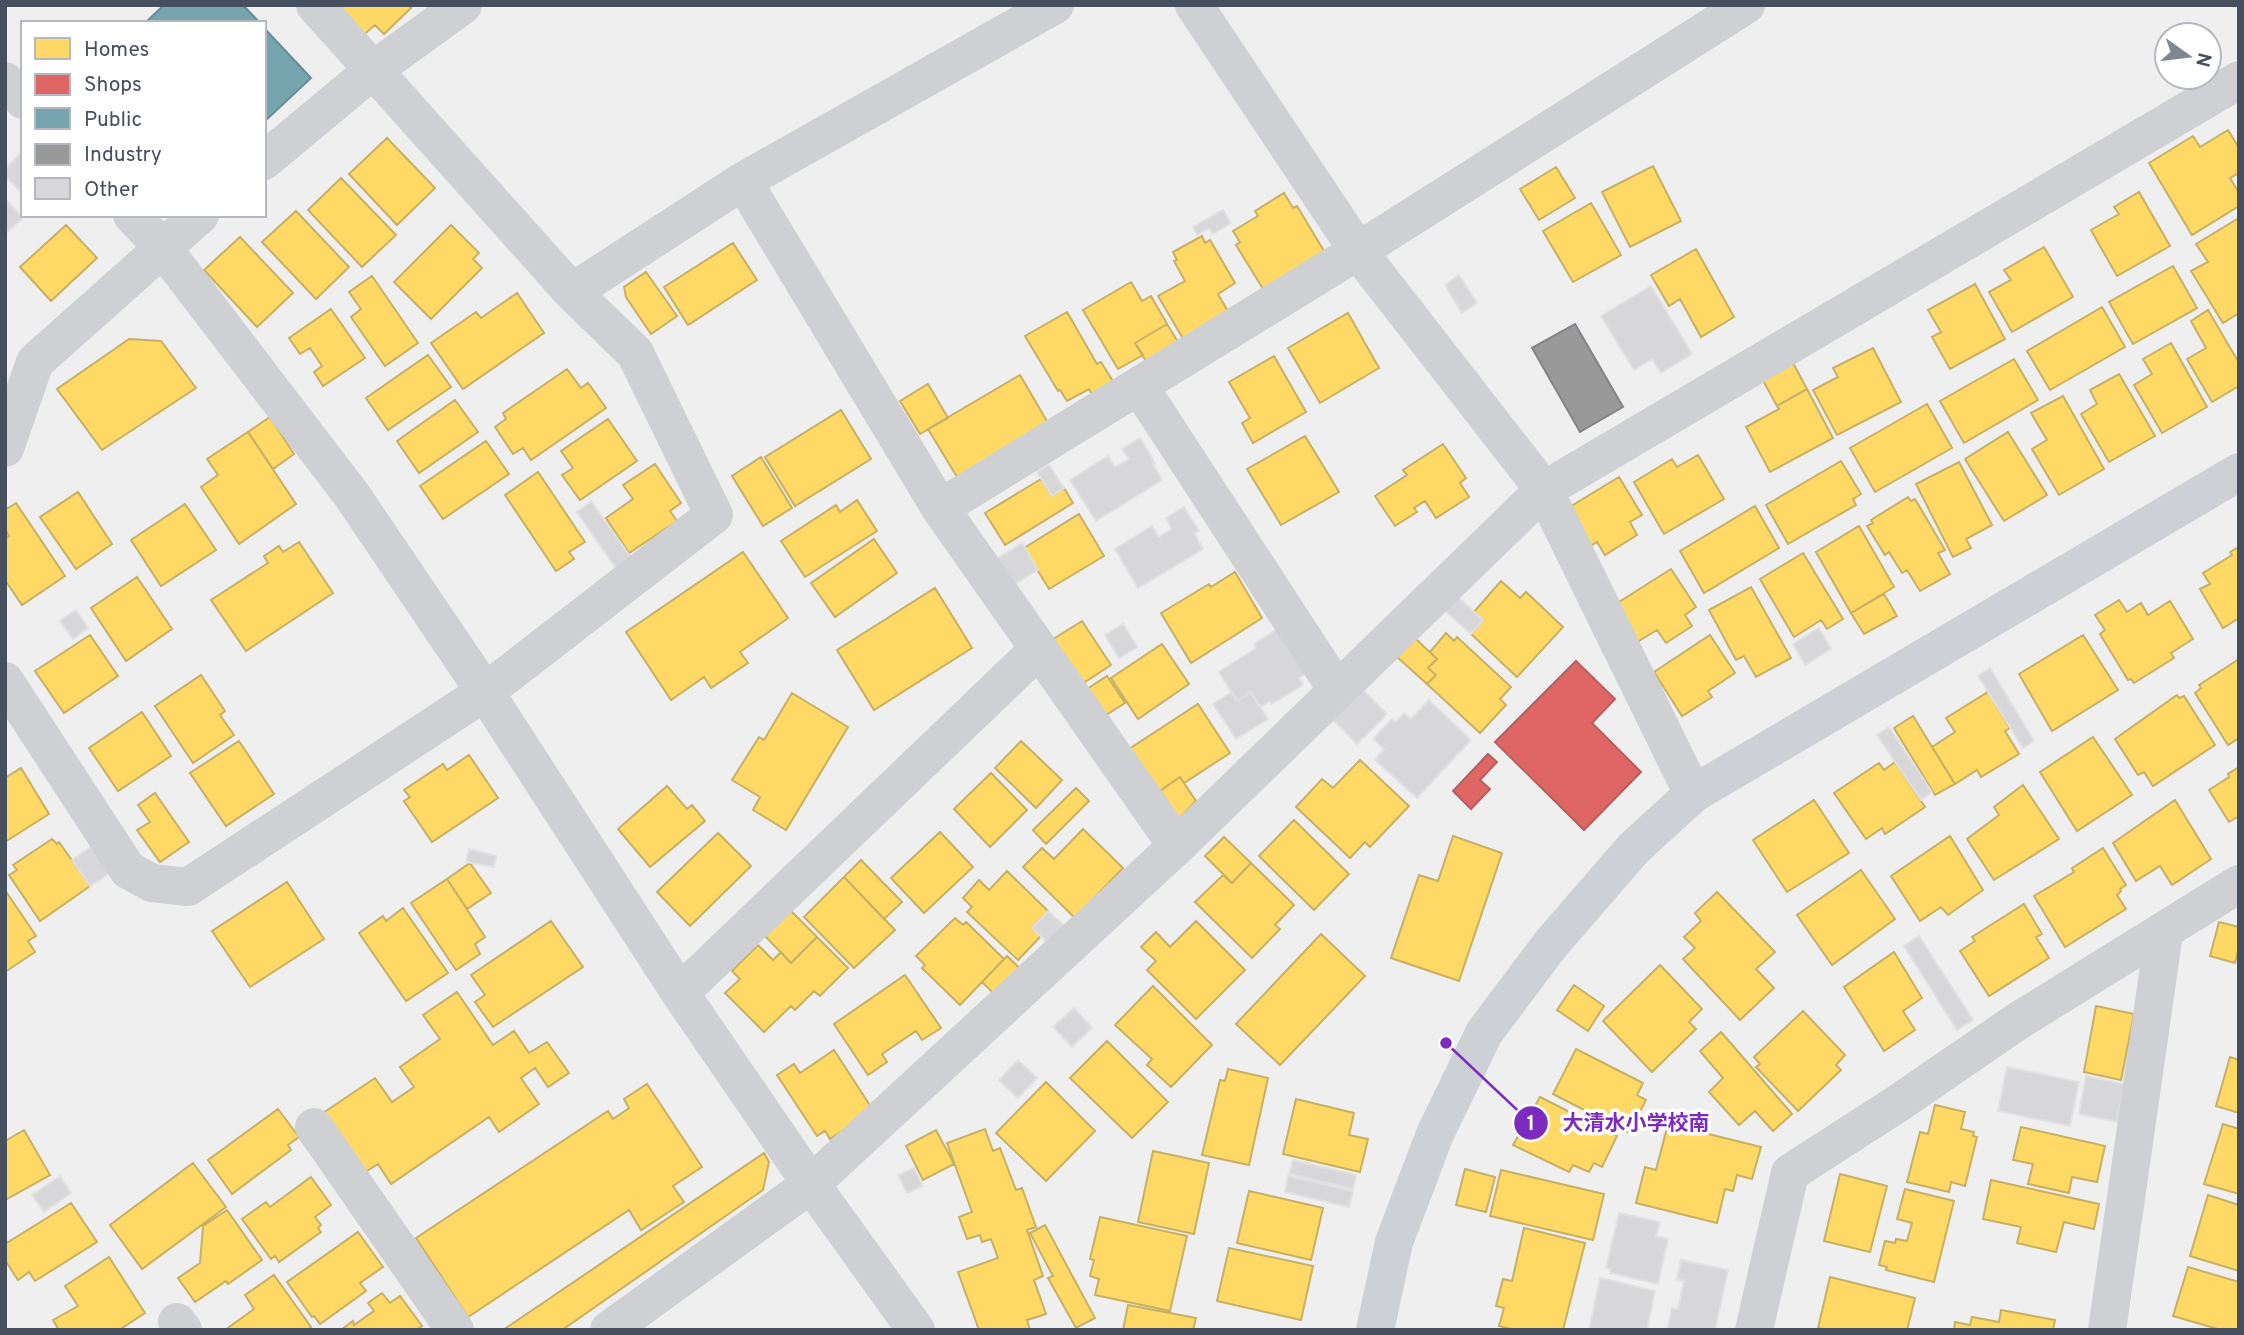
<svg xmlns="http://www.w3.org/2000/svg" width="2244" height="1335" font-family="Overpass,'Noto Sans JP',sans-serif">
  <style>
    .homes { fill: #ffd966; stroke: #c7b064; stroke-width: 2 }
    .shops { fill: #e06666; stroke: #b25f64; stroke-width: 2 }
    .public { fill: #76a5af; stroke: #678b97; stroke-width: 2 }
    .industry { fill: #999; stroke: #808387; stroke-width: 2 }
    .building { fill: #d7d7d9; stroke: #e1e1e2; stroke-width: 2 }
    .lines { fill: none; stroke-linecap: round; stroke-linejoin: round }
    .street { stroke: #ced0d4; stroke-width: 38 }
    .secondary { stroke: #cdd0d5; stroke-width: 38 }
    .leader { fill: none; stroke: #7b2cbf; stroke-width: 2.5 }
    .callout-dot { fill: #7b2cbf; stroke: #fff; stroke-width: 2.5 }
    .mark-label { font-size: 21px; text-anchor: middle; font-weight: bold; fill: #fff }
    .callout-label { font-size: 21px; text-anchor: middle; font-weight: bold; fill: #7b2cbf; stroke: #fff; stroke-width: 7; stroke-linejoin: round; paint-order: stroke }
  </style>
  <rect width="100%" height="100%" fill="#f0efef"/>
  <path class="homes" d="M334,5H408L411,8L384,34L375,25L362,36Z
    M2228,130L2239,148V173L2230,178L2239,193V206L2192,235L2149,163L2193,136L2200,147Z
    M387,138L435,188L397,225L349,174Z
    M1653,166L1681,221L1630,247L1602,192Z
    M1556,167L1575,198L1539,220L1520,189Z
    M341,178L396,235L362,267L308,210Z
    M2139,192L2170,246L2117,276L2091,230L2119,214L2114,207Z
    M1284,193L1293,208L1297,206L1324,251L1268,297L1236,245L1240,242L1233,231L1258,216L1255,211Z
    M1591,203L1621,255L1573,282L1543,231Z
    M296,211L349,267L316,299L262,242Z
    M2239,218V313L2223,323L2191,271L2208,262L2196,244Z
    M66,225L97,258L51,301L20,267Z
    M451,225L479,253L473,259L482,268L431,319L394,282Z
    M1202,236L1205,243L1210,240L1235,283L1218,294L1230,315L1185,342L1158,296L1185,281L1174,261L1177,260L1173,252Z
    M240,237L293,293L257,327L204,270Z
    M733,243L757,280L688,325L664,287Z
    M2044,247L2073,297L2012,332L1989,292L2011,280L2004,270Z
    M1696,249L1734,317L1701,337L1680,299L1669,306L1651,275Z
    M2173,266L2197,308L2133,344L2109,302Z
    M646,272L677,316L651,334L626,297L624,287Z
    M372,276L418,343L385,366L351,317L361,309L349,292Z
    M1131,282L1142,301L1151,296L1167,324L1135,343L1143,355L1118,369L1083,310Z
    M1975,284L2005,339L1950,369L1932,337L1941,332L1928,310Z
    M517,293L544,333L463,389L431,343L476,312L481,318Z
    M2102,307L2125,347L2050,390L2027,351Z
    M331,309L365,358L323,386L314,372L322,366L310,348L300,354L289,338Z
    M2208,310L2239,363V386L2212,402L2187,359L2206,348L2191,321Z
    M1067,312L1097,364L1101,362L1114,383L1093,396L1089,389L1067,401L1060,390L1058,391L1025,336Z
    M1348,313L1379,368L1320,403L1288,348Z
    M1167,324L1184,352L1152,371L1135,343Z
    M129,339L161,341L196,388L102,450L57,389Z
    M2171,343L2207,407L2162,433L2134,385L2152,374L2143,359Z
    M1873,348L1901,402L1837,435L1813,390L1838,377L1833,368Z
    M428,355L451,387L388,430L366,398Z
    M1274,356L1306,412L1253,443L1242,423L1250,418L1229,382Z
    M2014,359L2038,400L1964,443L1940,401Z
    M1792,361L1807,389L1777,406L1761,377Z
    M567,369L581,388L588,383L606,408L531,460L523,448L513,454L495,427L506,419L503,413Z
    M2119,374L2155,436L2109,462L2081,414L2097,404L2090,390Z
    M1020,375L1048,423L957,477L928,429Z
    M928,384L948,418L920,434L900,401Z
    M1807,389L1833,438L1770,472L1746,427L1779,409L1777,406Z
    M2063,396L2104,469L2059,495L2032,449L2047,440L2031,413Z
    M455,400L478,432L419,473L397,441Z
    M1927,404L1952,448L1875,492L1850,448Z
    M841,410L871,459L795,506L765,457Z
    M270,417L294,454L273,469L248,432Z
    M608,419L637,461L580,500L562,475L573,468L561,451Z
    M248,432L296,504L239,544L201,487L218,475L207,459Z
    M2008,432L2047,495L2004,521L1965,459Z
    M1305,436L1339,492L1281,525L1247,469Z
    M486,441L509,474L443,519L420,486Z
    M1443,444L1466,478L1460,483L1469,497L1436,518L1425,501L1414,508L1417,512L1395,526L1375,496L1407,475L1403,470Z
    M1698,455L1724,499L1664,534L1634,482L1672,459L1677,467Z
    M761,457L792,508L763,526L732,476Z
    M1841,461L1861,494L1853,499L1856,505L1788,544L1766,505Z
    M1959,462L1992,525L1966,539L1971,548L1953,557L1916,484Z
    M655,464L681,503L670,511L677,521L629,553L606,518L633,499L623,485Z
    M538,472L585,542L569,552L574,559L556,571L505,495Z
    M1619,477L1642,515L1630,522L1637,535L1605,555L1597,542L1581,552L1558,514Z
    M1041,479L1052,496L1064,488L1073,503L1005,545L985,513Z
    M78,492L112,544L76,569L40,517Z
    M1908,497L1911,501L1915,499L1945,550L1938,553L1950,574L1920,591L1907,570L1902,573L1889,552L1885,555L1867,526L1873,523L1871,520Z
    M857,500L877,531L805,577L781,541L836,505L840,512Z
    M16,503L65,576L22,605L5,580V539L9,536L5,530V510Z
    M185,504L216,550L161,586L131,540Z
    M1755,506L1779,548L1704,593L1680,551Z
    M1079,514L1104,556L1049,589L1024,548Z
    M1859,526L1894,587L1851,613L1816,552Z
    M874,539L897,573L835,617L811,583Z
    M299,542L333,593L246,651L211,600L268,563L264,556L279,546L283,552Z
    M2239,547V618L2223,628L2200,589L2210,584L2203,573L2232,555L2230,552Z
    M743,552L788,618L740,652L748,663L711,688L704,677L671,700L626,632Z
    M1803,553L1843,619L1827,629L1821,620L1794,637L1760,579Z
    M1671,569L1696,607L1685,615L1692,626L1666,643L1657,630L1634,644L1611,607Z
    M1235,572L1262,618L1191,663L1161,613L1209,584L1211,587Z
    M137,577L172,629L126,661L91,608Z
    M1501,581L1520,598L1526,592L1563,627L1517,677L1471,634L1483,620L1474,612Z
    M1751,587L1791,658L1756,677L1744,656L1736,660L1709,610Z
    M935,588L972,648L874,710L837,650Z
    M1884,594L1897,616L1864,634L1851,613Z
    M2119,600L2127,612L2141,603L2148,615L2170,601L2193,639L2171,653L2174,658L2134,683L2131,679L2128,680L2100,634L2105,630L2095,615Z
    M1082,621L1111,665L1079,686L1050,641Z
    M1446,633L1454,641L1457,637L1511,687L1500,699L1506,705L1480,733L1427,684L1436,675L1428,668L1437,659L1430,652Z
    M90,635L118,676L64,713L35,671Z
    M1710,635L1735,673L1708,691L1712,697L1682,716L1654,672Z
    M2083,635L2118,690L2052,731L2019,674Z
    M1415,638L1437,659L1428,668L1436,675L1427,684L1397,657Z
    M1162,644L1189,684L1138,719L1111,678Z
    M2239,659V738L2228,745L2195,693L2201,688L2199,685Z
    M201,675L225,711L220,715L234,735L193,763L155,706Z
    M1107,676L1125,703L1098,720L1081,693Z
    M1988,692L2010,728L2005,731L2019,754L1981,777L1977,770L1955,784L1932,747L1955,732L1946,718Z
    M792,693L848,727L786,830L753,810L760,797L732,780L759,737L764,740Z
    M2177,695L2179,698L2184,696L2215,745L2153,786L2144,772L2138,775L2115,739Z
    M1198,704L1230,753L1184,783L1180,777L1157,793L1129,749Z
    M142,712L171,756L118,791L89,748Z
    M1913,716L1955,784L1935,795L1894,728Z
    M2093,737L2132,795L2077,831L2040,772Z
    M239,741L274,794L226,826L190,773Z
    M1021,741L1062,780L1036,808L995,768Z
    M469,755L498,798L432,842L404,801L410,797L404,790L443,764L447,770Z
    M1360,760L1409,806L1370,847L1365,842L1350,858L1296,807L1322,779L1333,788Z
    M1895,762L1925,807L1885,834L1882,828L1866,839L1834,793L1879,763L1884,770Z
    M2239,767V816L2229,822L2209,790L2229,777L2228,774Z
    M21,768L49,814L5,842V778Z
    M991,773L1027,810L990,847L954,809Z
    M1180,777L1196,801L1177,821L1157,793Z
    M2023,785L2059,839L1994,880L1967,839L1999,815L1994,807Z
    M667,786L687,809L692,805L705,821L650,867L618,829Z
    M1076,788L1089,801L1046,844L1033,830Z
    M155,793L189,842L160,862L137,830L150,822L138,805Z
    M1814,800L1849,853L1787,892L1753,840Z
    M2175,800L2211,859L2172,885L2160,866L2136,881L2113,843Z
    M1294,820L1349,874L1314,910L1259,856Z
    M1083,829L1123,868L1075,918L1023,867L1042,848L1054,859Z
    M940,832L973,867L924,913L891,878Z
    M718,833L751,866L690,926L657,892Z
    M1453,836L1502,853L1459,981L1391,958L1419,875L1438,881Z
    M1950,836L1983,890L1948,915L1941,907L1920,921L1891,876Z
    M1224,837L1251,863L1232,883L1205,856Z
    M52,839L57,844L59,842L90,886L40,921L9,875L17,870L13,865Z
    M2103,848L2126,885L2120,889L2121,891L2117,895L2126,909L2065,947L2034,896L2074,872L2072,868Z
    M861,860L902,902L884,919L844,877Z
    M470,863L491,893L467,909L447,879Z
    M1251,863L1294,905L1275,925L1280,929L1252,958L1195,902L1223,875L1232,883Z
    M1861,870L1895,919L1832,965L1797,915Z
    M1007,871L1048,911L1032,928L1041,936L1018,960L967,912L972,907L963,898L979,880L989,890Z
    M844,877L895,930L854,968L804,917Z
    M447,879L485,937L475,944L480,954L456,970L411,903Z
    M287,882L324,939L250,987L212,931Z
    M5,890L36,936L28,941L35,952L5,972Z
    M1717,892L1775,952L1756,969L1774,988L1740,1020L1683,959L1695,948L1684,937L1701,921L1695,913Z
    M2024,904L2042,934L2036,937L2049,958L1989,996L1960,951L1975,941L1972,937Z
    M403,908L448,973L406,1001L359,933L383,916L386,921Z
    M791,911L817,937L791,963L765,936Z
    M955,918L963,925L966,922L1004,959L960,1005L922,968L925,965L916,956Z
    M551,921L583,967L493,1027L475,1002L485,995L471,975Z
    M1196,921L1245,970L1196,1019L1147,970L1156,961L1141,947L1156,932L1170,947Z
    M2219,922L2239,927V947L2235,963L2210,956Z
    M1321,934L1365,976L1280,1065L1236,1024Z
    M817,937L848,968L820,996L814,991L795,1010L791,1006L764,1032L725,993L740,979L732,971L758,945L773,960L781,952L791,963Z
    M1894,952L1922,998L1903,1011L1915,1030L1884,1051L1844,987Z
    M1007,956L1029,977L1003,1003L982,982Z
    M1660,965L1702,1009L1689,1022L1696,1029L1652,1072L1603,1021Z
    M905,975L941,1028L922,1040L916,1031L882,1054L887,1062L868,1075L834,1024Z
    M1574,985L1604,1006L1588,1031L1557,1010Z
    M1153,986L1212,1045L1171,1087L1147,1065L1152,1059L1115,1025Z
    M457,992L493,1045L514,1031L529,1053L547,1042L569,1073L548,1087L535,1068L521,1078L539,1104L499,1132L489,1117L391,1184L378,1164L364,1173L323,1113L375,1078L392,1102L414,1087L400,1067L440,1039L423,1015Z
    M2096,1006L2134,1014L2121,1080L2084,1072Z
    M1803,1011L1845,1055L1836,1065L1841,1070L1798,1111L1756,1067L1760,1064L1754,1057Z
    M1721,1032L1792,1114L1773,1131L1755,1111L1739,1125L1709,1092L1723,1078L1700,1051Z
    M1107,1041L1168,1102L1132,1138L1070,1078Z
    M1576,1049L1643,1083L1637,1095L1646,1100L1629,1133L1553,1094Z
    M834,1050L873,1110L830,1139L825,1131L817,1136L777,1075L794,1064L800,1073Z
    M2230,1057L2239,1060V1113L2216,1106Z
    M1228,1069L1268,1078L1249,1165L1202,1155L1220,1080L1225,1081Z
    M1046,1082L1095,1131L1046,1181L996,1133Z
    M647,1084L702,1167L673,1186L684,1202L641,1230L629,1210L468,1317L416,1238L608,1111L613,1119L629,1108L624,1099Z
    M1540,1097L1617,1136L1602,1167L1594,1163L1589,1172L1573,1165L1569,1172L1513,1145Z
    M1296,1099L1354,1113L1349,1135L1368,1139L1360,1172L1283,1154Z
    M1935,1105L1965,1112L1961,1129L1974,1132L1973,1136L1977,1137L1965,1186L1951,1182L1949,1192L1907,1182L1920,1132L1928,1134Z
    M278,1109L299,1137L288,1145L291,1150L232,1194L208,1160Z
    M1668,1124L1761,1147L1752,1179L1737,1175L1733,1191L1725,1189L1717,1223L1636,1203L1645,1167L1656,1170Z
    M2223,1124L2239,1129V1194L2204,1184Z
    M2021,1127L2105,1146L2097,1182L2072,1177L2069,1193L2028,1184L2033,1164L2013,1160Z
    M985,1129L993,1151L1000,1148L1016,1190L1022,1188L1036,1227L1027,1230L1043,1276L1034,1280L1046,1314L1027,1320L1030,1330H979L958,1272L998,1258L991,1239L982,1242L980,1235L967,1239L959,1217L972,1212L947,1143Z
    M24,1130L50,1175L5,1200V1141Z
    M936,1130L954,1164L923,1180L906,1146Z
    M1153,1151L1209,1163L1194,1234L1138,1222Z
    M764,1153L769,1162L763,1190L562,1330H503Z
    M193,1163L226,1207L142,1269L110,1225Z
    M1465,1169L1495,1177L1486,1212L1456,1205Z
    M1501,1170L1604,1194L1593,1240L1490,1216Z
    M1840,1174L1887,1186L1870,1252L1824,1241Z
    M311,1177L331,1205L315,1217L321,1225L318,1228L321,1232L279,1262L275,1256L271,1259L242,1219L266,1202L270,1207Z
    M1991,1180L2099,1204L2094,1229L2064,1222L2056,1252L2017,1243L2021,1227L1983,1219Z
    M1905,1189L1954,1201L1934,1282L1886,1270L1887,1267L1879,1265L1885,1241L1895,1243L1896,1239L1907,1241L1912,1223L1897,1219Z
    M1249,1191L1323,1208L1311,1260L1237,1243Z
    M2208,1195L2239,1205V1271L2190,1256Z
    M71,1203L97,1242L35,1281L29,1272L18,1280L5,1260V1244Z
    M227,1210L262,1260L228,1284L226,1281L195,1302L178,1278L200,1263L203,1226Z
    M1100,1217L1187,1236L1170,1311L1095,1295L1099,1279L1090,1276L1094,1260L1090,1259Z
    M1045,1225L1095,1318L1076,1328L1048,1278L1053,1276L1030,1233Z
    M1524,1228L1585,1243L1563,1330H1515L1499,1326L1504,1308L1496,1306L1503,1279L1512,1281Z
    M358,1232L383,1267L360,1283L366,1291L320,1324L314,1316L312,1317L287,1282Z
    M1229,1248L1313,1266L1301,1320L1217,1301Z
    M109,1257L145,1313L119,1330H59L53,1320L78,1306L65,1286Z
    M2188,1267L2239,1282V1330H2221L2173,1316Z
    M274,1275L311,1327L307,1330H225L254,1309L245,1295Z
    M1830,1277L1915,1298L1907,1330H1827L1818,1328Z
    M382,1293L390,1303L400,1296L422,1326L416,1330H341L353,1321L354,1325L374,1311L368,1303Z
    M1128,1305L1196,1318L1193,1330H1123Z
    M2001,1310L2055,1320L2053,1330H1954L1955,1322L1970,1325L1972,1317L1999,1322Z"/>
  <path class="shops" d="M1576,661L1615,699L1592,723L1641,772L1584,830L1495,742Z
    M1488,754L1497,762L1480,780L1490,789L1471,809L1453,791Z"/>
  <path class="public" d="M164,5H243L260,23H145Z
    M264,28L311,78L264,122Z"/>
  <path class="industry" d="M1575,324L1623,407L1580,432L1532,348Z"/>
  <path class="building" d="M22,152H23V194L5,176V169Z
    M5,199L23,218L5,234Z
    M1223,210L1231,223L1213,234L1209,228L1197,235L1193,227Z
    M1459,275L1477,303L1462,313L1445,285Z
    M1651,286L1692,354L1661,373L1652,359L1634,370L1601,316Z
    M1140,438L1155,463L1153,464L1162,480L1096,521L1070,480L1108,456L1115,467L1129,459L1122,449Z
    M1049,465L1064,488L1052,496L1037,472Z
    M591,501L632,559L617,570L577,512Z
    M1184,507L1199,531L1194,533L1203,549L1138,588L1115,549L1152,526L1159,537L1172,529L1166,518Z
    M1022,543L1038,570L1011,586L995,560Z
    M1456,595L1483,620L1471,634L1443,609Z
    M76,610L88,628L73,639L60,621Z
    M1123,624L1137,647L1119,658L1105,635Z
    M1282,626L1310,671L1299,678L1303,685L1272,704L1270,701L1260,707L1251,692L1237,701L1219,672L1256,648L1254,644Z
    M1819,628L1831,649L1805,665L1793,644Z
    M1990,668L2034,741L2023,748L1978,676Z
    M1363,690L1387,714L1357,744L1333,720Z
    M1232,692L1237,701L1251,692L1268,719L1236,739L1213,704Z
    M1429,700L1471,740L1417,798L1375,760L1384,749L1373,739L1392,719L1396,722L1404,713L1411,719Z
    M1889,727L1932,792L1921,800L1877,735Z
    M93,846L111,872L90,886L72,860Z
    M469,849L496,856L494,867L466,862Z
    M1048,911L1070,931L1053,948L1032,928Z
    M1919,936L1973,1020L1957,1030L1904,946Z
    M1074,1008L1092,1028L1072,1047L1053,1027Z
    M1018,1060L1037,1078L1018,1098L999,1080Z
    M2007,1067L2079,1082L2070,1126L1998,1111Z
    M2086,1076L2124,1084L2117,1122L2079,1114Z
    M1293,1160L1356,1175L1353,1189L1289,1174Z
    M914,1168L923,1186L907,1193L898,1175Z
    M60,1176L71,1193L44,1212L32,1195Z
    M1288,1176L1353,1191L1349,1207L1285,1192Z
    M1619,1213L1660,1222L1656,1236L1668,1239L1658,1284L1610,1273L1611,1269L1606,1268Z
    M1681,1260L1728,1270L1715,1330H1667L1672,1308L1678,1309L1684,1281L1677,1279Z
    M1600,1278L1655,1291L1647,1330H1589Z"/>
  <g class="lines">
    <path class="street" d="M1194,5L1358,251L1544,490L1693,794
      M5,81L23,100
      M264,161L372,71L463,5
      M743,181L940,508L1177,846
      M132,215L162,247L351,494L485,692L680,993L811,1184L916,1330
      M572,292L743,181L1055,5
      M1139,386L1337,690
      M5,448L35,362L200,215
      M940,508L1358,251L1746,5
      M5,681L128,870L152,883L188,887L485,692L714,515L635,353L572,292L315,5
      M680,993L1039,649
      M314,1127L455,1330
      M177,1322L183,1330
      M609,1330L811,1184L1177,846L1544,490L2239,80
      M1754,1330L1790,1173L1897,1104L2018,1021L2239,884
      M2107,1330L2164,933"/>
    <path class="secondary" d="M1375,1330L1394,1242L1435,1134L1484,1033L1550,945L1633,849L1693,794L2239,472"/>
  </g>
  <path class="leader" d="M1446 1043L1531 1123"/>
  <g class="callout-dot">
    <circle cx="1446" cy="1043" r="7"/>
    <circle cx="1531" cy="1123" r="18"/>
  </g>
  <g class="mark-label">
    <text x="1531" y="1130">1</text>
  </g>
  <g class="callout-label">
    <text x="1636" y="1130">大清水小学校南</text>
  </g>
  <rect width="2244" height="1335" fill="none" stroke="#454f5e" stroke-width="14"/>
  <rect x="21" y="21" width="245" height="196" fill="#ffffff" stroke="#b5b9bf" stroke-width="2"/>
  <rect x="35" y="38" width="35" height="21" fill="#ffd966" stroke="#b5b9bf" stroke-width="2"/>
  <text x="84" y="56" font-size="21" fill="#454f5e">Homes</text>
  <rect x="35" y="74" width="35" height="21" fill="#e06666" stroke="#b5b9bf" stroke-width="2"/>
  <text x="84" y="91" font-size="21" fill="#454f5e">Shops</text>
  <rect x="35" y="108" width="35" height="21" fill="#76a5af" stroke="#b5b9bf" stroke-width="2"/>
  <text x="84" y="126" font-size="21" fill="#454f5e">Public</text>
  <rect x="35" y="144" width="35" height="21" fill="#999999" stroke="#b5b9bf" stroke-width="2"/>
  <text x="84" y="161" font-size="21" fill="#454f5e">Industry</text>
  <rect x="35" y="178" width="35" height="21" fill="#d7d7d9" stroke="#b5b9bf" stroke-width="2"/>
  <text x="84" y="196" font-size="21" fill="#454f5e">Other</text>
  <g transform="translate(2188 56) rotate(104)"><circle r="33" fill="#ffffff" stroke="#b5b9bf" stroke-width="2"/>
  <path d="M0-5L12 26L0 18L-12 26Z" fill="#818791"/>
  <text y="-10" font-size="19" font-weight="bold" text-anchor="middle" fill="#454f5e">N</text>
  </g>
</svg>
